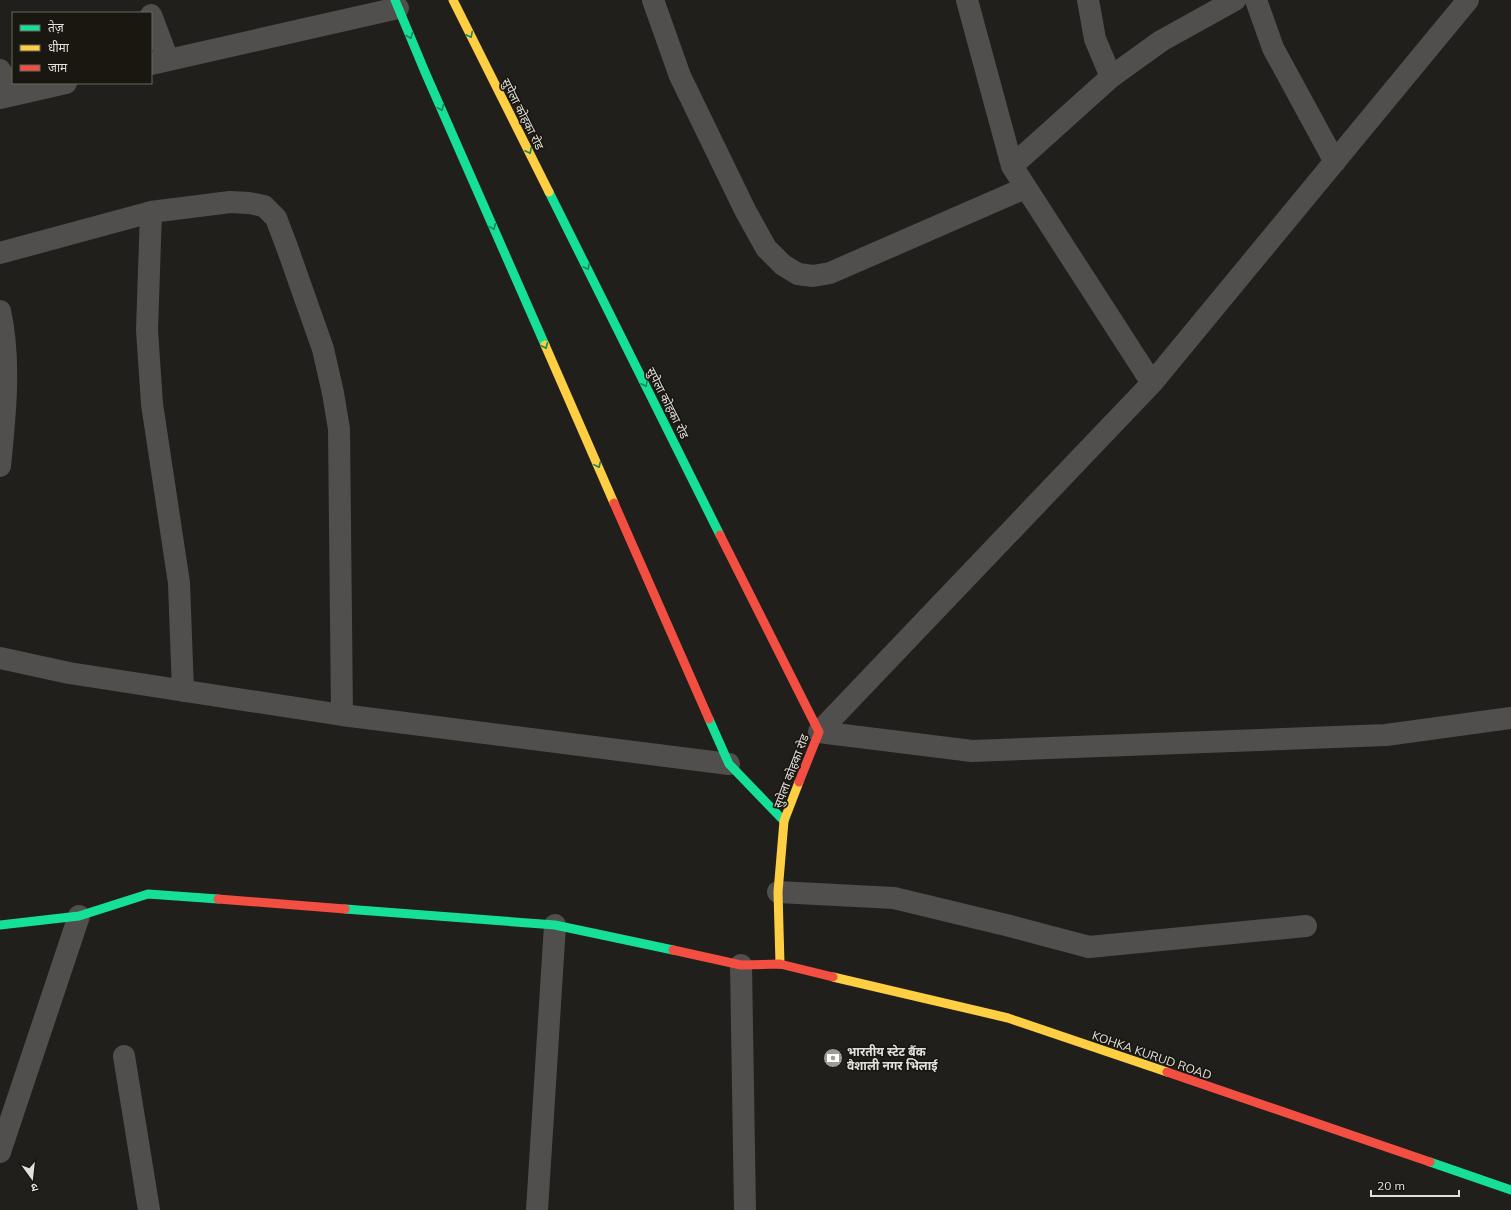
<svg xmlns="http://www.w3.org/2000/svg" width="1511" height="1210" font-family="Mulish,'Noto Sans Devanagari',sans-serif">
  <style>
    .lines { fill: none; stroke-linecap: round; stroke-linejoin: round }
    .street { stroke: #504f4e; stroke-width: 22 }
    .fast { stroke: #16e098; stroke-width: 9 }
    .slow { stroke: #ffcf43; stroke-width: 9 }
    .jam { stroke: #f24e42; stroke-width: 9 }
    .oneway { stroke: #18865b }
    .labels { text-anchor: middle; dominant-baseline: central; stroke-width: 3.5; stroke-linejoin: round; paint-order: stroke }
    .street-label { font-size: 12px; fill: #e2e0dc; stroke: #1a1711 }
    .poi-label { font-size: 12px; font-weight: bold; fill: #e2e0dc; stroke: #1a1711; text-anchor: start }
  </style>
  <rect width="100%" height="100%" fill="#211f1c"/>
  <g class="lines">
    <path class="street" d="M653,0L680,76L745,210L766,248L783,265L798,274L813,276L830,273L1025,188
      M967,0L1012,166L1152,383
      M1088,0L1095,39L1111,77
      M1256,0L1273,48L1335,162
      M151,15L168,60
      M151,64L398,8
      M0,70L15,94
      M0,98L66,83
      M1012,166L1111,77L1161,41L1235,0
      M151,212L147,330L152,404L179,583L183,691
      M0,253L151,212L230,202L249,203L264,206L276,218L287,247L323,349L333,393L339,429L342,715
      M0,311C11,360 5,417 0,466
      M0,658L69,673L342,715L729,764
      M819,732L1152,383L1468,0
      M819,732L972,751L1386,735L1511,718
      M778,892L894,898L1010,926L1089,947L1306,926
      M741,965L745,1210
      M124,1056L149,1210
      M0,1152L79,916
      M537,1210L555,925"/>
    <path class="fast" d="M395,0L425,72L545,345
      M549,192L720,535
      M709,719L729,764L784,821
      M345,909L555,925L673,950
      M0,925L79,916L148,894L218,899
      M1430,1162L1511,1190"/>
    <path class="slow" d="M453,0L549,192
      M545,345L614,503
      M780,964L778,892L784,821L799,782
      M833,977L1008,1018L1167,1072"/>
    <path class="jam" d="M614,503L709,719
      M720,535L819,732L799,782
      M218,899L345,909
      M673,950L741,965L780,964L833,977
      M1167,1072L1430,1162"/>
  </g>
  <defs><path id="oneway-chevron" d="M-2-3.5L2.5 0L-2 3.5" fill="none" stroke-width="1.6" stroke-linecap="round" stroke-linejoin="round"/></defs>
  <g class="oneway">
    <use href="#oneway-chevron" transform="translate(470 35) rotate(63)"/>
    <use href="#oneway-chevron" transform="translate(410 36) rotate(67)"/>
    <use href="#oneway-chevron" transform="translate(441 108) rotate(66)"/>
    <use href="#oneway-chevron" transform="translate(529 151) rotate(63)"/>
    <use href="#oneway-chevron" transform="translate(493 227) rotate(66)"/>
    <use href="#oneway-chevron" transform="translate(587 267) rotate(63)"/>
    <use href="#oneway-chevron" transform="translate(545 346) rotate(66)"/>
    <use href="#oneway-chevron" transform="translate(645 384) rotate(63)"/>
    <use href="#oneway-chevron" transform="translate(598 465) rotate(66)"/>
  </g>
  <defs>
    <symbol id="bank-disc" viewBox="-11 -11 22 22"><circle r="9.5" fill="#9e9c99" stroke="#1a1711"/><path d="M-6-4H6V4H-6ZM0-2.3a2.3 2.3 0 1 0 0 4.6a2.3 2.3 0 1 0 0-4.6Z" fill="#fff"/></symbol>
  </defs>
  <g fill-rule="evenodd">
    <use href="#bank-disc" x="822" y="1047" width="22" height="22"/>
  </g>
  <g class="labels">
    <g class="street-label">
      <text transform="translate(523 114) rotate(63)">सुपेला कोहका रोड</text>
      <text transform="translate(668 403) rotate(63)">सुपेला कोहका रोड</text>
      <text transform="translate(791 771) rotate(-69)">सुपेला कोहका रोड</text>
      <text transform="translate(1152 1055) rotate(19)">KOHKA KURUD ROAD</text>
    </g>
    <g class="poi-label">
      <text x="847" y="1051">भारतीय स्टेट बैंक<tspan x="847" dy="14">वैशाली नगर भिलाई</tspan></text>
    </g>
  </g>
  <rect x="12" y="12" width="140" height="72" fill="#1a1711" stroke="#6a6762"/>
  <rect x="20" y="25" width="20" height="6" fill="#16e098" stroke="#6a6762"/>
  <text x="48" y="32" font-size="12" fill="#e2e0dc">तेज़</text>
  <rect x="20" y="45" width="20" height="6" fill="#ffcf43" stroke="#6a6762"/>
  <text x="48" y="52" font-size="12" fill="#e2e0dc">धीमा</text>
  <rect x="20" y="65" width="20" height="6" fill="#f24e42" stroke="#6a6762"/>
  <text x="48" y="72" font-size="12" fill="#e2e0dc">जाम</text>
  <g transform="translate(32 1178) rotate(165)" stroke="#1a1711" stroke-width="3" paint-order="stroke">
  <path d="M0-3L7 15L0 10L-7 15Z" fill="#e2e0dc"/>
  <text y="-6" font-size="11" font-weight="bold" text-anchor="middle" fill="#e2e0dc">उ</text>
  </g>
  <path d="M1371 1190v6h88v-6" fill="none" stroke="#e2e0dc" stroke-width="2"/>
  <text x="1377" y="1190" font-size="12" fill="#e2e0dc" stroke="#1a1711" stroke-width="3" paint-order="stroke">20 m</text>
</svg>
